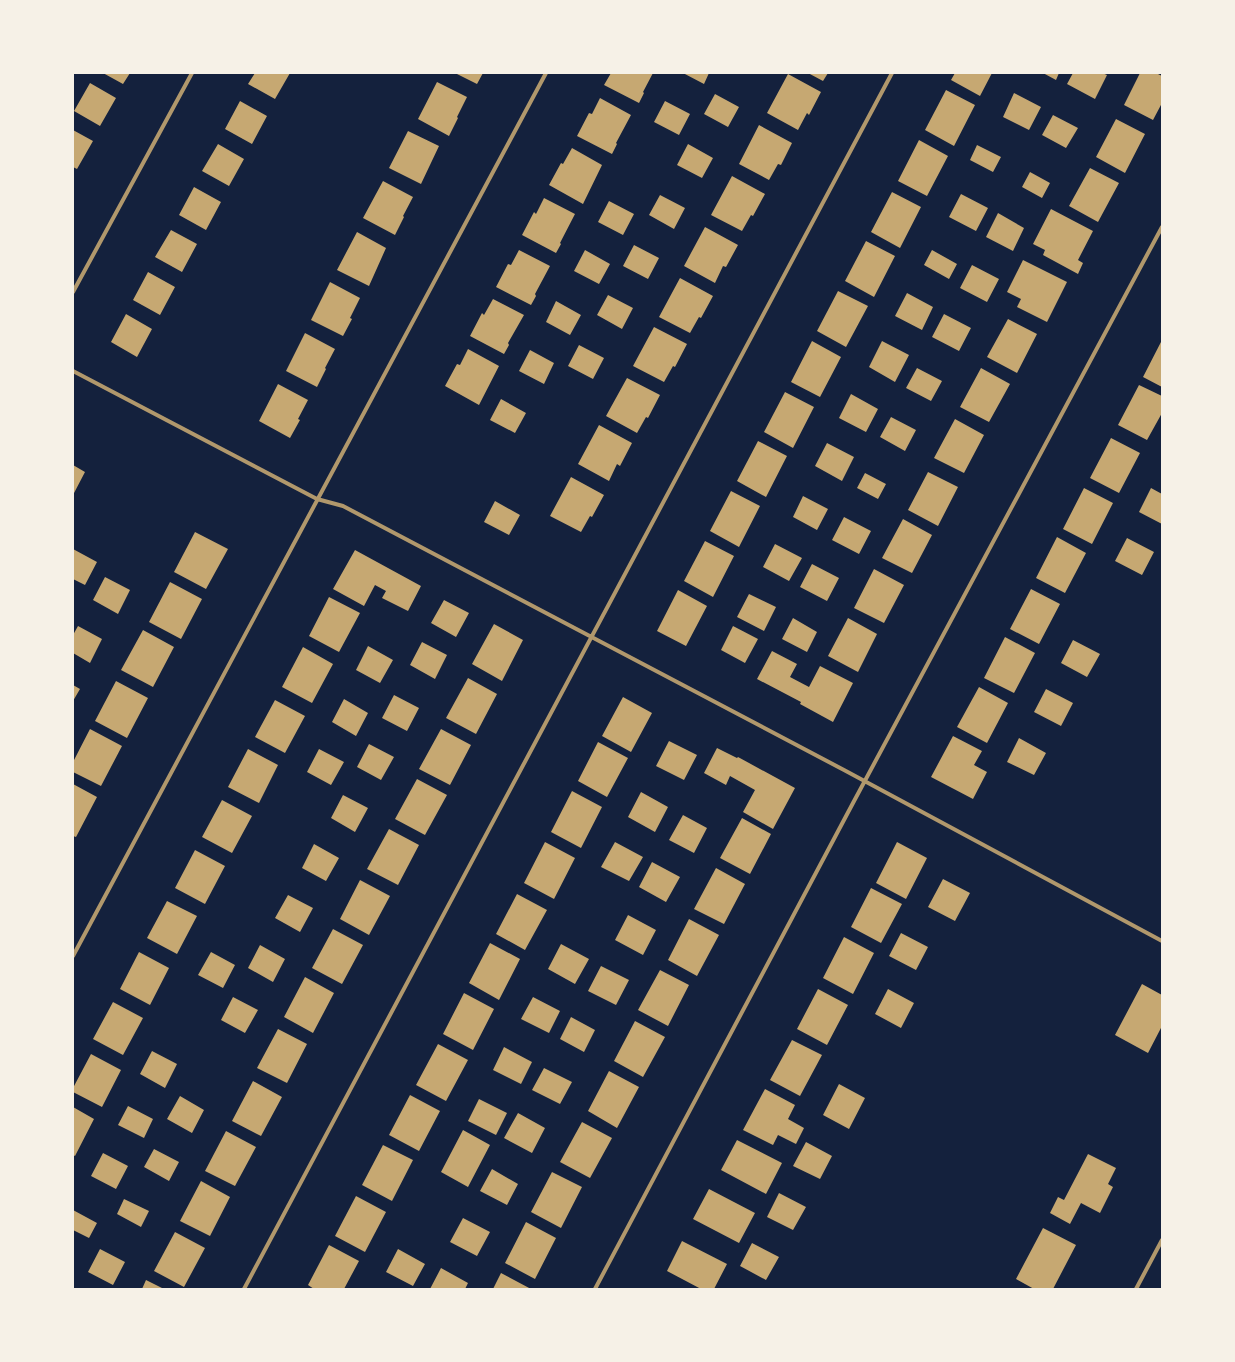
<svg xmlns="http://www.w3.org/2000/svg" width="1235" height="1362" font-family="Arial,sans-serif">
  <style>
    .building { fill: #c6a872 }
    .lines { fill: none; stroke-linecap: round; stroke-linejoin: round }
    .minor { stroke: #b1986c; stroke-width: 4 }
  </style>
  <rect width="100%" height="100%" fill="#14213d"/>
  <path class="building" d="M103,73H130L123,84Z
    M255,73H290L275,99L248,84Z
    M455,73H483L477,84Z
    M611,73H653L643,92L644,93L639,103L604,85Z
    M683,73H709L704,84Z
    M808,73H828L823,81Z
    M955,73H992L980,96L951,80Z
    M1043,73H1059L1056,80Z
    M1073,73H1102L1107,75L1095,99L1067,84Z
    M1140,73H1156L1162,76V103L1153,120L1124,105Z
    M788,74L821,92L809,115L807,113L798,130L767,113Z
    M437,82L467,97L457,117L458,118L449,136L418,119Z
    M90,83L116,98L100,126L74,111Z
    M946,90L975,105L954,146L925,130Z
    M1014,93L1041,107L1029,130L1003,117Z
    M715,94L739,107L728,127L704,114Z
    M600,98L631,115L616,143L617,144L612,154L577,136L589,113L592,114Z
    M240,101L267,116L252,144L225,129Z
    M665,101L690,114L679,135L654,122Z
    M1053,115L1078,128L1066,148L1042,135Z
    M1116,119L1145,134L1125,173L1096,157Z
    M759,125L792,143L781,165L778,164L769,180L739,164Z
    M73,130L93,141L77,169L73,167Z
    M408,131L439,146L421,184L389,168Z
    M919,140L948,156L927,196L898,181Z
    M218,144L244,159L229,186L202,171Z
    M688,144L713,158L702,178L677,165Z
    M977,145L1001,157L993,172L970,160Z
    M572,148L602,165L583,204L549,185L561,163L563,164Z
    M1090,168L1119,183L1098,222L1069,206Z
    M1030,172L1050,183L1042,198L1022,187Z
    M732,176L765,194L753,216L751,215L742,231L711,215Z
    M383,181L413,197L403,216L404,217L395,235L363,218Z
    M194,187L221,202L206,230L179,215Z
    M892,192L921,207L900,248L871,232Z
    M961,194L988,208L976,231L949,217Z
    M660,195L685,208L674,229L649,215Z
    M544,198L575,214L560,243L561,244L556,253L522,235L534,212L536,214Z
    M609,201L634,214L623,235L598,222Z
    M1051,209L1093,231L1078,260L1083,263L1078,274L1043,255L1045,250L1033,244Z
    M998,213L1024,228L1013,251L986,237Z
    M705,227L738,245L726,267L723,266L715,283L684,266Z
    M171,230L197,244L182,272L155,257Z
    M357,232L386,248L369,286L337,270Z
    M866,241L895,256L874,297L845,281Z
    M634,245L659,258L648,279L623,266Z
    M519,250L550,266L535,294L536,296L531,305L496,287L508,264L511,265Z
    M585,250L610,264L599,284L574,271Z
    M932,250L957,264L949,279L924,265Z
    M1023,260L1067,282L1047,322L1017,307L1021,299L1007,292Z
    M972,265L999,279L987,302L960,288Z
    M148,272L175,287L160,315L133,300Z
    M680,278L713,296L701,318L699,317L690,333L659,317Z
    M330,282L360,298L350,318L352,319L343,336L311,320Z
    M838,291L868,306L846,347L817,331Z
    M907,293L933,307L922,330L895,316Z
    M608,295L633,308L622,329L597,315Z
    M493,299L524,315L508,343L509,345L504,354L470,336L482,313L484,315Z
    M556,301L581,315L570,335L546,322Z
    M126,314L152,329L137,357L111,342Z
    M944,314L971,328L959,351L932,337Z
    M1008,319L1037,334L1017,373L987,357Z
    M654,327L687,344L675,367L673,366L664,382L633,366Z
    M305,333L335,349L325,368L326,369L317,387L286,371Z
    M1162,340V387L1143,377Z
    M812,341L841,357L820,397L791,382Z
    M882,341L909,355L895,382L869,367Z
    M579,345L604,358L593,379L568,366Z
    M468,349L499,366L479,405L445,386L457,364L460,365Z
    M530,350L554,363L544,384L519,371Z
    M917,368L942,381L931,401L906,388Z
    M981,368L1010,384L989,422L960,407Z
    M627,378L660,395L648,418L646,417L637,433L606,416Z
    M278,384L308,400L298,419L300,420L290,438L259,421Z
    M1139,385L1162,396V413L1147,440L1118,425Z
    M785,392L814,407L793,448L764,432Z
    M851,394L878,409L866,432L839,418Z
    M501,399L526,413L515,433L490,420Z
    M891,417L916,430L905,451L880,437Z
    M955,419L984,435L964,473L934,458Z
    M599,425L632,443L620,466L617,464L609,481L578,464Z
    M1111,438L1140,453L1119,493L1090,478Z
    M758,441L787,456L766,497L737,481Z
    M827,443L854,457L842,481L815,466Z
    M73,465L85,472L73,495Z
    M928,472L958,487L938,526L908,510Z
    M865,473L886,484L878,499L857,488Z
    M571,477L604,495L592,517L590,516L581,532L550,516Z
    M1084,488L1113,503L1092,544L1063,529Z
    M1151,488L1162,494V524L1139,512Z
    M731,491L760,506L739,547L710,531Z
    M803,496L828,509L817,530L793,517Z
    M495,501L520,515L509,535L484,522Z
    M844,517L871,531L859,554L832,540Z
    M903,519L932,535L912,573L882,558Z
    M195,532L228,549L206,589L174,572Z
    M1057,537L1086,553L1065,593L1036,578Z
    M1127,538L1154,552L1142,575L1115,561Z
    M705,541L734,556L713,597L684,581Z
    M775,544L802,558L789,581L763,567Z
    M73,549L97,562L85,585L73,579Z
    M355,550L421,586L408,611L382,598L386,591L375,585L364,606L333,589Z
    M812,564L839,578L827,601L800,587Z
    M874,569L904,585L884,623L854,608Z
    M105,577L130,590L118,614L93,600Z
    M170,582L202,599L181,639L149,622Z
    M1031,589L1060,604L1039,644L1010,629Z
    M678,590L707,606L686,646L657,631Z
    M749,594L776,607L764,631L737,617Z
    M329,597L360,613L339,652L309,636Z
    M444,600L469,613L456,637L431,623Z
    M793,618L817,632L807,652L782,639Z
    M848,618L877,634L858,672L828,656Z
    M494,624L523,640L502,681L472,664Z
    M78,626L102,639L90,663L73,653V635Z
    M733,626L758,639L745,663L721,650Z
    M143,630L174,647L153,687L121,670Z
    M1005,637L1035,653L1014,693L984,678Z
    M1073,640L1100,654L1087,677L1061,663Z
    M422,642L447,655L435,679L410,665Z
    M368,646L393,660L380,683L356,670Z
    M303,647L333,664L312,703L282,687Z
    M772,651L797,664L790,677L809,687L820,666L853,683L833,722L800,704L801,702L757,679Z
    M468,678L497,694L476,734L446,718Z
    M116,681L148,698L127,738L95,721Z
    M73,685L80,689L73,701Z
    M979,687L1008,703L987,743L957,727Z
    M1046,689L1073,703L1061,726L1034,712Z
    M394,695L419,708L407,731L382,718Z
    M623,697L652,713L631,752L602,736Z
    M344,699L368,713L356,736L332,722Z
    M275,700L305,716L285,753L255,737Z
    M90,729L122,746L101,786L73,772V762Z
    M441,729L471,745L450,785L419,769Z
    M953,736L982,751L974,765L987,772L973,799L931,777Z
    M1019,738L1046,753L1034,775L1007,762Z
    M669,741L697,755L684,780L656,766Z
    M598,742L628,758L607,797L578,781Z
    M369,744L394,757L381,780L357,767Z
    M717,748L737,758L738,757L795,788L773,829L743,812L755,790L730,776L726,785L704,773Z
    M248,749L278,765L259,803L228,787Z
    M319,749L344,762L331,785L307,772Z
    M417,779L447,795L425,835L395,819Z
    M73,784L97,797L76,837L73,836Z
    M572,791L602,807L581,848L551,832Z
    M641,792L668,807L655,832L628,817Z
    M343,795L368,808L355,832L331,818Z
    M222,800L252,816L232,853L202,837Z
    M683,815L707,828L694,853L669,840Z
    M742,818L771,834L750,874L720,858Z
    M389,829L419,845L398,885L367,869Z
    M545,842L575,858L554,899L524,883Z
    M615,842L643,857L629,881L601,867Z
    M897,842L927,858L906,899L876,883Z
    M314,844L339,858L326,881L302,868Z
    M195,850L225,866L205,904L175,888Z
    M652,862L680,877L666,902L639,887Z
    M716,868L745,884L724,924L694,909Z
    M943,879L970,893L955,921L928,907Z
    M360,880L390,896L369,935L340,919Z
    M871,888L902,904L881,943L851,927Z
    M517,894L547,910L525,950L496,934Z
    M288,895L313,908L300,932L275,918Z
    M167,901L197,916L177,954L147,938Z
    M628,915L656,930L643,955L615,940Z
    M689,919L719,935L697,976L668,960Z
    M333,929L363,945L342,984L312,968Z
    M901,933L928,947L916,970L889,956Z
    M844,937L874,953L853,994L823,978Z
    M490,943L520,959L499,1000L469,983Z
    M561,944L589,959L575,984L548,969Z
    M260,945L285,959L273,982L248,968Z
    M139,952L169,968L150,1005L120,989Z
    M211,952L235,965L223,988L198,975Z
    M601,966L629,980L616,1005L588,991Z
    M660,970L689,985L668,1026L638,1010Z
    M305,977L334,993L313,1033L284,1017Z
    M1142,984L1162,995V1026L1148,1053L1115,1035Z
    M818,989L848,1005L827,1045L797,1029Z
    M888,989L914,1003L901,1028L875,1014Z
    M464,993L494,1009L473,1050L443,1034Z
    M233,997L258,1010L245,1033L221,1020Z
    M533,997L560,1011L549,1033L521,1019Z
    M113,1002L143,1018L123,1055L93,1039Z
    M571,1017L595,1030L584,1052L560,1039Z
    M635,1021L665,1037L643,1077L614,1061Z
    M278,1029L307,1044L287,1083L257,1068Z
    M792,1040L822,1055L800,1096L770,1080Z
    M438,1044L468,1060L446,1101L416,1085Z
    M504,1047L532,1062L521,1084L493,1070Z
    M152,1051L177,1064L165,1088L140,1074Z
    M91,1054L121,1070L102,1107L73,1092V1088Z
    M544,1068L572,1082L560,1104L532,1090Z
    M609,1071L639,1087L617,1128L588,1111Z
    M253,1081L282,1097L261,1136L232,1121Z
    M839,1084L865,1098L849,1129L823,1115Z
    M765,1089L795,1105L788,1119L804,1128L796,1144L778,1135L773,1145L743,1130Z
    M410,1095L440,1111L419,1151L389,1135Z
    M180,1096L204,1110L192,1133L167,1119Z
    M479,1099L507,1113L496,1135L468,1121Z
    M128,1106L153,1119L144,1138L118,1125Z
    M73,1107L94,1119L75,1156L73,1155Z
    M518,1113L545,1128L532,1153L504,1138Z
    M582,1122L612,1138L590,1178L560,1162Z
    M463,1130L490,1145L468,1187L441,1172Z
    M226,1131L256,1147L235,1186L205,1171Z
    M737,1140L782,1163L766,1194L721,1170Z
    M806,1142L832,1156L820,1179L793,1166Z
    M383,1145L413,1160L392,1201L362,1185Z
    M154,1149L179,1162L169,1181L144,1167Z
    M103,1153L128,1166L116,1189L91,1176Z
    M1088,1154L1116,1168L1108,1184L1113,1187L1100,1213L1081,1203L1070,1224L1050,1213L1058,1197L1064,1200Z
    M492,1169L518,1184L507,1205L480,1191Z
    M552,1172L582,1187L561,1228L531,1212Z
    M201,1181L230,1197L210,1236L180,1221Z
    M709,1189L755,1213L739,1243L693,1219Z
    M779,1193L806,1207L793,1230L767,1217Z
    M356,1196L386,1212L365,1252L335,1236Z
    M124,1199L149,1211L141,1227L117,1214Z
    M73,1210L97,1223L89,1238L73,1230Z
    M463,1218L490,1232L477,1256L450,1242Z
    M526,1222L556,1238L535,1279L505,1263Z
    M1043,1228L1076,1245L1053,1289H1034L1016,1279Z
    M175,1232L205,1248L184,1287L154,1271Z
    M682,1241L727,1264L714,1289H701L667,1271Z
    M752,1243L779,1257L766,1280L740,1266Z
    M329,1245L359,1261L344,1289H314L308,1285Z
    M100,1249L125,1262L113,1285L88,1272Z
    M398,1249L425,1264L413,1286L386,1272Z
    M441,1268L468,1283L465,1289H430Z
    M501,1273L531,1289H493Z
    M146,1280L164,1289H142Z"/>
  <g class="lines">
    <path class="minor" d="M73,292L192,73
      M73,371L317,499L343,506L844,770L1162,941
      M73,956L546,73
      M244,1289L892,73
      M595,1289L853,803L1162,227
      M1136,1289L1162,1240"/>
  </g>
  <rect width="1235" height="1362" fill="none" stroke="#f6f1e7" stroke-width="148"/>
</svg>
